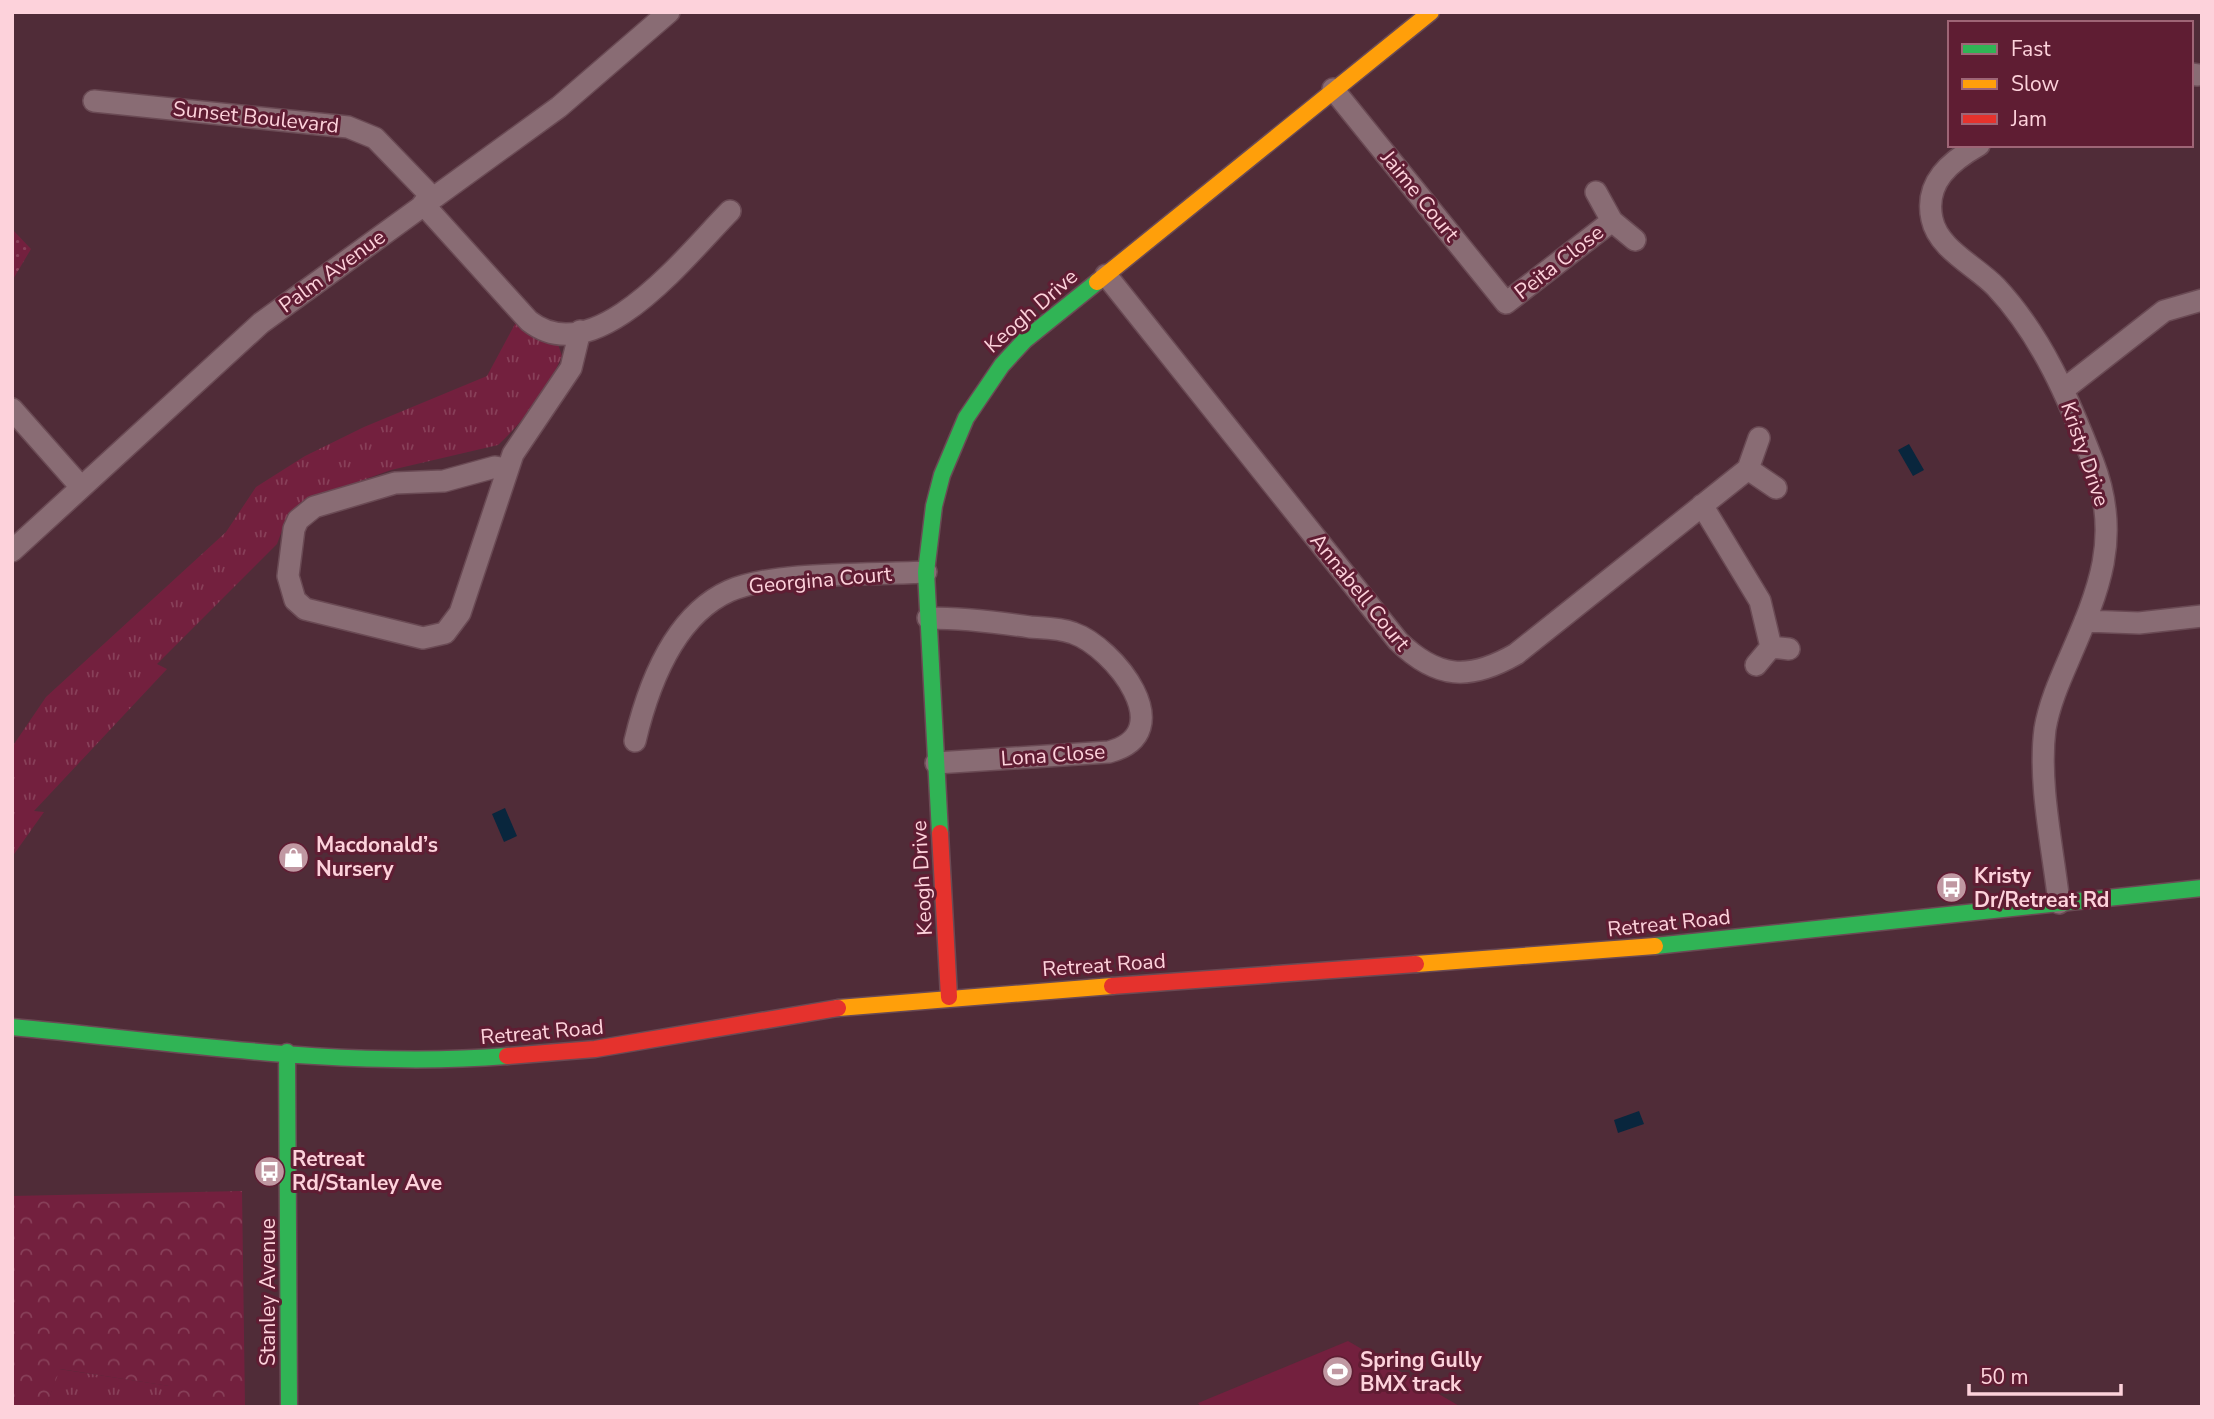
<svg xmlns="http://www.w3.org/2000/svg" width="2214" height="1419" font-family="'Nunito Sans',sans-serif">
  <style>
    .grass { fill: url(#grass-tufts) }
    .forest { fill: url(#forest-crowns) }
    .park { fill: url(#park-dots) }
    .pitch { fill: #73203e }
    .water { fill: #09263d }
    .lines { fill: none; stroke-linecap: round; stroke-linejoin: round }
    .street-casing { stroke: #6a4a54; stroke-width: 24 }
    .fast-casing { stroke: #6a4a54; stroke-width: 19 }
    .slow-casing { stroke: #6a4a54; stroke-width: 19 }
    .jam-casing { stroke: #6a4a54; stroke-width: 19 }
    .street { stroke: #896c74; stroke-width: 21 }
    .fast { stroke: #30b455; stroke-width: 16 }
    .slow { stroke: #ff9f0a; stroke-width: 16 }
    .jam { stroke: #e5322d; stroke-width: 16 }
    .labels { text-anchor: middle; dominant-baseline: central; stroke-width: 6; stroke-linejoin: round; paint-order: stroke }
    .street-label { font-size: 21px; fill: #fdd2db; stroke: #5f1d33 }
    .poi-label { font-size: 21px; font-weight: bold; fill: #fdd2db; stroke: #5f1d33; text-anchor: start }
  </style>
  <defs>
    <pattern id="grass-tufts" width="24" height="20" patternUnits="userSpaceOnUse" patternTransform="scale(1.75)"><rect width="24" height="20" fill="#73203e"/><path d="M3 7l-1-3M5 7V3M7 7l1-3M15 17l-1-3M17 17v-4M19 17l1-3" fill="none" stroke="#884059"/></pattern>
    <pattern id="forest-crowns" width="20" height="18" patternUnits="userSpaceOnUse" patternTransform="scale(1.75)"><rect width="20" height="18" fill="#73203e"/><path d="M2 6a3 3 0 1 1 6 0M12 15a3 3 0 1 1 6 0" fill="none" stroke="#884059"/></pattern>
    <pattern id="park-dots" width="8" height="8" patternUnits="userSpaceOnUse" patternTransform="scale(1.75)"><rect width="8" height="8" fill="#73203e"/><path d="M2 2h.1M6 6h.1" fill="none" stroke="#884059" stroke-width="1.8" stroke-linecap="round"/></pattern>
  </defs>
  <rect width="100%" height="100%" fill="#502c38"/>
  <path class="grass" d="M516,322L557,341L562,356C548,389 524,421 498,445L391,470L307,500L286,520L277,544L157,664L167,669L34,811L44,812L12,857V747L46,697L226,532L256,487L305,456L364,427L487,376Z
    M59,1369L170,1386L154,1407H46Z"/>
  <path class="forest" d="M242,1191L245,1407H154L169,1386L60,1369L46,1407H12V1196Z"/>
  <path class="park" d="M12,229L31,249L12,281Z"/>
  <path class="pitch" d="M1348,1341L1461,1407H1201L1198,1403Z"/>
  <path class="water" d="M1909,444L1924,470L1913,476L1898,450Z
    M505,808L517,836L504,842L492,814Z
    M1639,1111L1644,1124L1618,1133L1614,1120Z"/>
  <g class="lines">
    <defs>
      <path id="street" d="M2191,74L2198,75
        M1333,89L1506,303L1612,221
        M94,101L348,127L375,138L432,197
        M1979,145C1951,161 1924,182 1932,219C1938,249 1976,266 1996,287C2042,336 2069,400 2093,462C2122,537 2099,590 2069,659C2059,682 2049,705 2045,729C2038,783 2053,849 2059,903
        M1596,192L1612,221L1635,240
        M423,204L529,321C596,374 688,253 730,211
        M1106,275L1398,641C1437,679 1469,681 1516,654L1748,469L1759,438
        M2063,390L2164,311L2202,300
        M12,409L81,487
        M507,469L495,467L444,481L395,483L314,507L298,520L294,529L288,576L295,600L305,609L423,638L445,633L460,613L513,454L571,368L580,331
        M1748,469L1776,488
        M1702,505L1760,601L1771,647
        M12,551L261,323L559,107L669,12
        M928,618C962,618 996,622 1030,627C1044,628 1060,628 1073,633C1114,647 1182,733 1109,752L936,763
        M2085,621L2139,623L2202,616
        M1756,665L1771,647L1789,649
        M635,741C648,686 674,616 729,591C774,571 874,575 926,572"/>
      <path id="fast" d="M940,833L926,572L934,506L942,475L966,418L1002,365L1025,340L1097,282
        M1655,946L2202,888
        M12,1027C175,1042 343,1069 507,1056
        M287,1052L289,1407"/>
      <path id="slow" d="M1097,282L1431,12
        M1416,964L1655,946
        M838,1008L1112,986"/>
      <path id="jam" d="M940,833L949,997
        M1112,986L1416,964
        M507,1056L595,1049L838,1008"/>
    </defs>
    <use href="#street" class="street-casing"/>
    <use href="#fast" class="fast-casing"/>
    <use href="#slow" class="slow-casing"/>
    <use href="#jam" class="jam-casing"/>
    <use href="#street" class="street"/>
    <use href="#fast" class="fast"/>
    <use href="#slow" class="slow"/>
    <use href="#jam" class="jam"/>
  </g>
  <defs>
    <symbol id="shop-disc" viewBox="-11 -11 22 22"><circle r="9.5" fill="#c098a2" stroke="#5f1d33"/><path d="M-5-2.5h2.3a2.7 3.5 0 0 1 5.4 0H5L5.5 6h-11ZM-1.5-2.5h3a1.5 2.3 0 0 0-3 0Z" fill="#fff"/></symbol>
    <symbol id="bus-disc" viewBox="-11 -11 22 22"><circle r="9.5" fill="#c098a2" stroke="#5f1d33"/><path d="M-5-6H5V4H4V6H2V4H-2V6H-4V4H-5ZM-3.5-4V0h7V-4ZM-3.5 1.2v1.5H-2V1.2ZM2 1.2v1.5H3.5V1.2Z" fill="#fff"/></symbol>
    <symbol id="stadium-disc" viewBox="-11 -11 22 22"><circle r="9.5" fill="#c098a2" stroke="#5f1d33"/><path d="M0-5a6.5 5 0 1 0 0 10a6.5 5 0 1 0 0-10ZM-3.5-1.8h7v3.6h-7Z" fill="#fff"/></symbol>
  </defs>
  <g fill-rule="evenodd">
    <use href="#shop-disc" x="276" y="840" width="35" height="35"/>
    <use href="#bus-disc" x="1934" y="870" width="35" height="35"/>
    <use href="#bus-disc" x="252" y="1154" width="35" height="35"/>
    <use href="#stadium-disc" x="1320" y="1354" width="35" height="35"/>
  </g>
  <g class="labels">
    <g class="street-label">
      <text transform="translate(256 117) rotate(6)">Sunset Boulevard</text>
      <text transform="translate(1420 196) rotate(51)">Jaime Court</text>
      <text transform="translate(1559 262) rotate(-38)">Peita Close</text>
      <text transform="translate(332 271) rotate(-36)">Palm Avenue</text>
      <text transform="translate(1031 311) rotate(-41)">Keogh Drive</text>
      <text transform="translate(2085 454) rotate(71)">Kristy Drive</text>
      <text transform="translate(820 580) rotate(-5)">Georgina Court</text>
      <text transform="translate(1360 592) rotate(51)">Annabell Court</text>
      <text transform="translate(1053 755) rotate(-4)">Lona Close</text>
      <text transform="translate(922 878) rotate(-93)">Keogh Drive</text>
      <text transform="translate(1669 923) rotate(-6)">Retreat Road</text>
      <text transform="translate(1104 965) rotate(-4)">Retreat Road</text>
      <text transform="translate(542 1032) rotate(-5)">Retreat Road</text>
      <text transform="translate(268 1292) rotate(-90)">Stanley Avenue</text>
    </g>
    <g class="poi-label">
      <text x="316" y="845">Macdonald’s<tspan x="316" dy="24">Nursery</tspan></text>
      <text x="1974" y="876">Kristy<tspan x="1974" dy="24">Dr/Retreat Rd</tspan></text>
      <text x="292" y="1159">Retreat<tspan x="292" dy="24">Rd/Stanley Ave</tspan></text>
      <text x="1360" y="1360">Spring Gully<tspan x="1360" dy="24">BMX track</tspan></text>
    </g>
  </g>
  <rect width="2214" height="1419" fill="none" stroke="#fdd2db" stroke-width="28"/>
  <rect x="1948" y="21" width="245" height="126" fill="#5f1d33" stroke="#9e6576" stroke-width="2"/>
  <rect x="1962" y="44" width="35" height="10" fill="#30b455" stroke="#9e6576" stroke-width="2"/>
  <text x="2011" y="56" font-size="21" fill="#fdd2db">Fast</text>
  <rect x="1962" y="79" width="35" height="10" fill="#ff9f0a" stroke="#9e6576" stroke-width="2"/>
  <text x="2011" y="91" font-size="21" fill="#fdd2db">Slow</text>
  <rect x="1962" y="114" width="35" height="10" fill="#e5322d" stroke="#9e6576" stroke-width="2"/>
  <text x="2011" y="126" font-size="21" fill="#fdd2db">Jam</text>
  <path d="M1969 1384v10h152v-10" fill="none" stroke="#fdd2db" stroke-width="3.5"/>
  <text x="1980" y="1384" font-size="21" fill="#fdd2db" stroke="#5f1d33" stroke-width="5" paint-order="stroke">50 m</text>
</svg>
